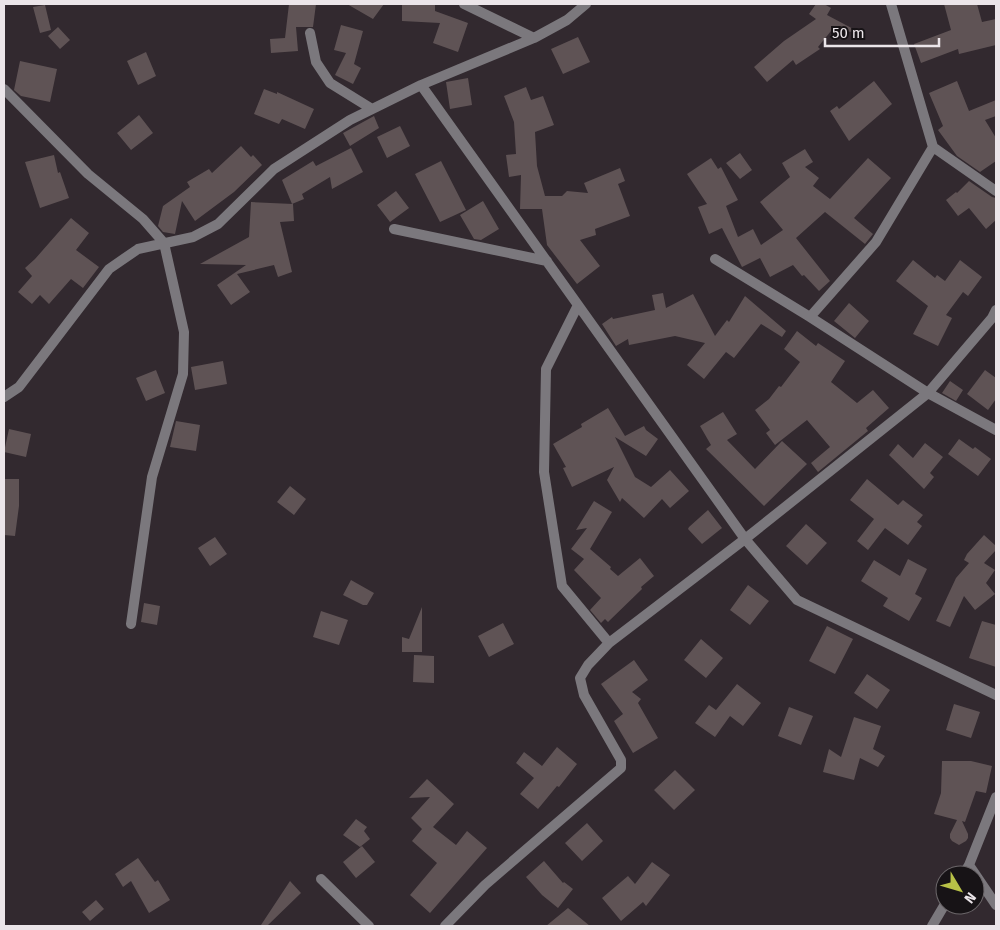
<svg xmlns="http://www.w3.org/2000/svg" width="1000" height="930" font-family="'Fira Sans',sans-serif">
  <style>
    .building { fill: #5f5355 }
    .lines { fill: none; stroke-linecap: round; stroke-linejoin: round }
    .street { stroke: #7b787d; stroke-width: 10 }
  </style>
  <rect width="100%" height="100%" fill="#32292f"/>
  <path class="building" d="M289,4H316L313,27H296L298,51L271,53L270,39L285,38Z
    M347,4H384L373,19Z
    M402,4H435V11L468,23L458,52L433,43L440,23L402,21Z
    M816,4H824L831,8L827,15L859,32L831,31L818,47L820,49L796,65L793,60L767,82L754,67L784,41L816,19L809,14Z
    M944,4H977L982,22L996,19V45L959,54L958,49L921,63L914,44L951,30Z
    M45,5L51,30L40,33L33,7Z
    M341,25L363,31L354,64L361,68L353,84L335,75L346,53L334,50Z
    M58,27L70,40L60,49L48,36Z
    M578,37L590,62L563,74L551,49Z
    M146,52L156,76L138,85L127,61Z
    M20,61L57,69L50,102L21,96L14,90Z
    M468,78L472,105L450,109L446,82Z
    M874,81L892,104L849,141L830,111L837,106L839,109Z
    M957,81L969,111L996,100V116L985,120L996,138V161L980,172L957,156L938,130L943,126L929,93Z
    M526,87L531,100L543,96L554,125L535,132L537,166L545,196H562L567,191L588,193L584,183L620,168L625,181L618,184L630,216L595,229L596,235L580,240L600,266L577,284L547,245L542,209H520L521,175L509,177L506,155L516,154L514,122L504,96Z
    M264,89L277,94V92L314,109L305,129L282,119L279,124L254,114Z
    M139,115L153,133L131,150L117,133Z
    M374,116L379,128L350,146L343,133Z
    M400,126L410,146L387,158L377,137Z
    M241,146L251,157L253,155L262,165L234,192L195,221L182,201L175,234L163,232L158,226L163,206L190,187L187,182L209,169L212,173Z
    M351,148L363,172L332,189L330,177L302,194L304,199L292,204L282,180L313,161L316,166Z
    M805,149L813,162L805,167L819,178L813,186L830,199L868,158L891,178L854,218L873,234L865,244L825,212L796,238L830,281L819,291L804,275L802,276L793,265L770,277L760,258L742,267L722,228L709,234L698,207L707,204L687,174L711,158L718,169L721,167L738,200L726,206L738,237L753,229L761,245L783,230L760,202L790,177L782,163Z
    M740,153L752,170L740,179L726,163Z
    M54,155L58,173L60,172L69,198L40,208L25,162Z
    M441,161L466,210L440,222L415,174Z
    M969,181L992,197L996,198V220L986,229L969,208L958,216L946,200L956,192L957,193Z
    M396,191L409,208L390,222L377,205Z
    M483,201L499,229L481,240L474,239L460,215Z
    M251,202L293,204L294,221L280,222L292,272L278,277L274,265L237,274L250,292L231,305L217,285L246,265L200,264L249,237Z
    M71,218L89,233L76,250L99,267L83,288L71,279L49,304L40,295L32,304L18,292L32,276L25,268L35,259Z
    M913,260L935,278L937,275L945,281L960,260L982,277L968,296L963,292L946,315L952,318L938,346L913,334L928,306L896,281Z
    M663,293L666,308L693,294L715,336L727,320L729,322L745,296L786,331L782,337L761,324L734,358L726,352L704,379L687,365L705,343L675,336L629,345L628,339L616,346L602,324L612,317L613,319L655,310L652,295Z
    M849,303L869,321L855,338L834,321Z
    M797,331L816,346L818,343L845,361L831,382L857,403L873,390L889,408L866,428L868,431L818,472L811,463L830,447L807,420L775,445L766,433L770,430L755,410L769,399L779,386L781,387L800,362L784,349Z
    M223,361L227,384L195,390L191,367Z
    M156,370L165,393L146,401L136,378Z
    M985,370L996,378V399L988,410L967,394Z
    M950,381L963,390L956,401L942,393Z
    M608,408L625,436L644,426L646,430L658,439L646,456L615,437L635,477L651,487L670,470L689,491L670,508L662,499L644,518L622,498L620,502L607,480L614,467L572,487L563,468L566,467L553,444L582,427L581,424Z
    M723,412L737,434L727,440L755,469L782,441L807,464L764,506L706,449L711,445L700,426Z
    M176,421L200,425L196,451L170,447Z
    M9,429L31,434L26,457L4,452Z
    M959,439L973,449L975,447L991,459L978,476L948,454Z
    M925,443L943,457L930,473L934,477L924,489L889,455L898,444L913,458Z
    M4,479H19V506L15,536L4,535Z
    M867,479L898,505L903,500L923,515L917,522L922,526L908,545L885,528L868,550L857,541L874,519L850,500Z
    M290,486L306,499L294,515L277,502Z
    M594,501L612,512L590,549L611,567L610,569L618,576L640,558L654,576L641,587L642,589L608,622L605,619L601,623L590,610L601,598L574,570L584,559L571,549L587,528L576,530Z
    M708,510L722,528L702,544L688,529L689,527Z
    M806,524L827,543L807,565L786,546Z
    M984,535L996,546V550L984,563L995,570L986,583L995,594L975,610L964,596L950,627L936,621L956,578L969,563L964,560L967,554Z
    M215,537L227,554L210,566L198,548Z
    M908,559L927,569L915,594L922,598L909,621L883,606L888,598L861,581L874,560L900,576Z
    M351,580L374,593L367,605H363L343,595Z
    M748,585L769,601L750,625L730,610Z
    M144,603L160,606L157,625L141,622Z
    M422,607V652H402V637L409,639Z
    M321,611L348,620L339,645L313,637Z
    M982,621L996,625V667L969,658Z
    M503,623L514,644L489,657L478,636Z
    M827,626L853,639L835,674L809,661Z
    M701,639L723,658L706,678L684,660Z
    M414,655L434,656V683L413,682Z
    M634,660L648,680L632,692L641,699L638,703L658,738L633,753L614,721L623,714L601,684Z
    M867,674L890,690L877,709L854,693Z
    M737,684L761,703L743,726L730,716L715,737L695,723L709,705L716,710Z
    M954,704L980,712L971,738L946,730Z
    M789,707L813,716L801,745L778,736Z
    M854,717L881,726L873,749L885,756L878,767L860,758L854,780L823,772L829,749L841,757Z
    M557,747L577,764L559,787L557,786L538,809L520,794L534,778L516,763L524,752L542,766Z
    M942,761H971L992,766L986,793L976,791L965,822L962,821L968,834V838L966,841L959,845L952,841L950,838V834L957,820L934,814L941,793Z
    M675,770L695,790L674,810L654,790Z
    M427,779L454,804L433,827L456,845L467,831L487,848L430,913L410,895L437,863L412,841L422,829L411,818L430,797L409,798Z
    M356,819L367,827L364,831L370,839L360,847L343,835Z
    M587,823L603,841L582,861L565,843Z
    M362,846L375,862L356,878L343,862Z
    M138,858L155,882L158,880L170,900L149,913L131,881L123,887L115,874Z
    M544,861L563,883L564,882L573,889L558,908L542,895L526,877Z
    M652,862L670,875L646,906L643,902L621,921L602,898L628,876L635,884Z
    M290,881L301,893L267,926H262L261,925Z
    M96,900L104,909L90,921L82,912Z
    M568,908L590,926H546Z"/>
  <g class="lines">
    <path class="street" d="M464,4L534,38
      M891,4L933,147L996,191
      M310,33L316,62L330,83L372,109
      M421,85L745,539L797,600L996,695
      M4,89L88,174L143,219L164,243L184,332L183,374L152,477L131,624
      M394,229L547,261
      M715,259L810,317L928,393L996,430
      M578,305L546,369L544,472L562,586L609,643
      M810,317L876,242L933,147
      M4,397L19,387L109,269L138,249L193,237L218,224L274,169L350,120L421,85L534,38L567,20L586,4
      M969,865L996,905
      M963,875L969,865L996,797
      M321,879L369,926
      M445,926L485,885L621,768V760L584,695L580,678L588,665L609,643L745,539L928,393L992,318L996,310
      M932,926L945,904"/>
  </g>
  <rect width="1000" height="930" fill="none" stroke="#ebe5e9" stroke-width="10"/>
  <g transform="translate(960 890) rotate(128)"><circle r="24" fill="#171316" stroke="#6c676a"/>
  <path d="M0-4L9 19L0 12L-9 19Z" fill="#b8c147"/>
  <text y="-8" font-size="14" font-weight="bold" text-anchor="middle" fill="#ebe5e9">N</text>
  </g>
  <path d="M825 38v8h114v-8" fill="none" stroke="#ebe5e9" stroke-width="2.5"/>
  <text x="832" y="38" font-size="15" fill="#ebe5e9" stroke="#171316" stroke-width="4" paint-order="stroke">50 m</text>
</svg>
